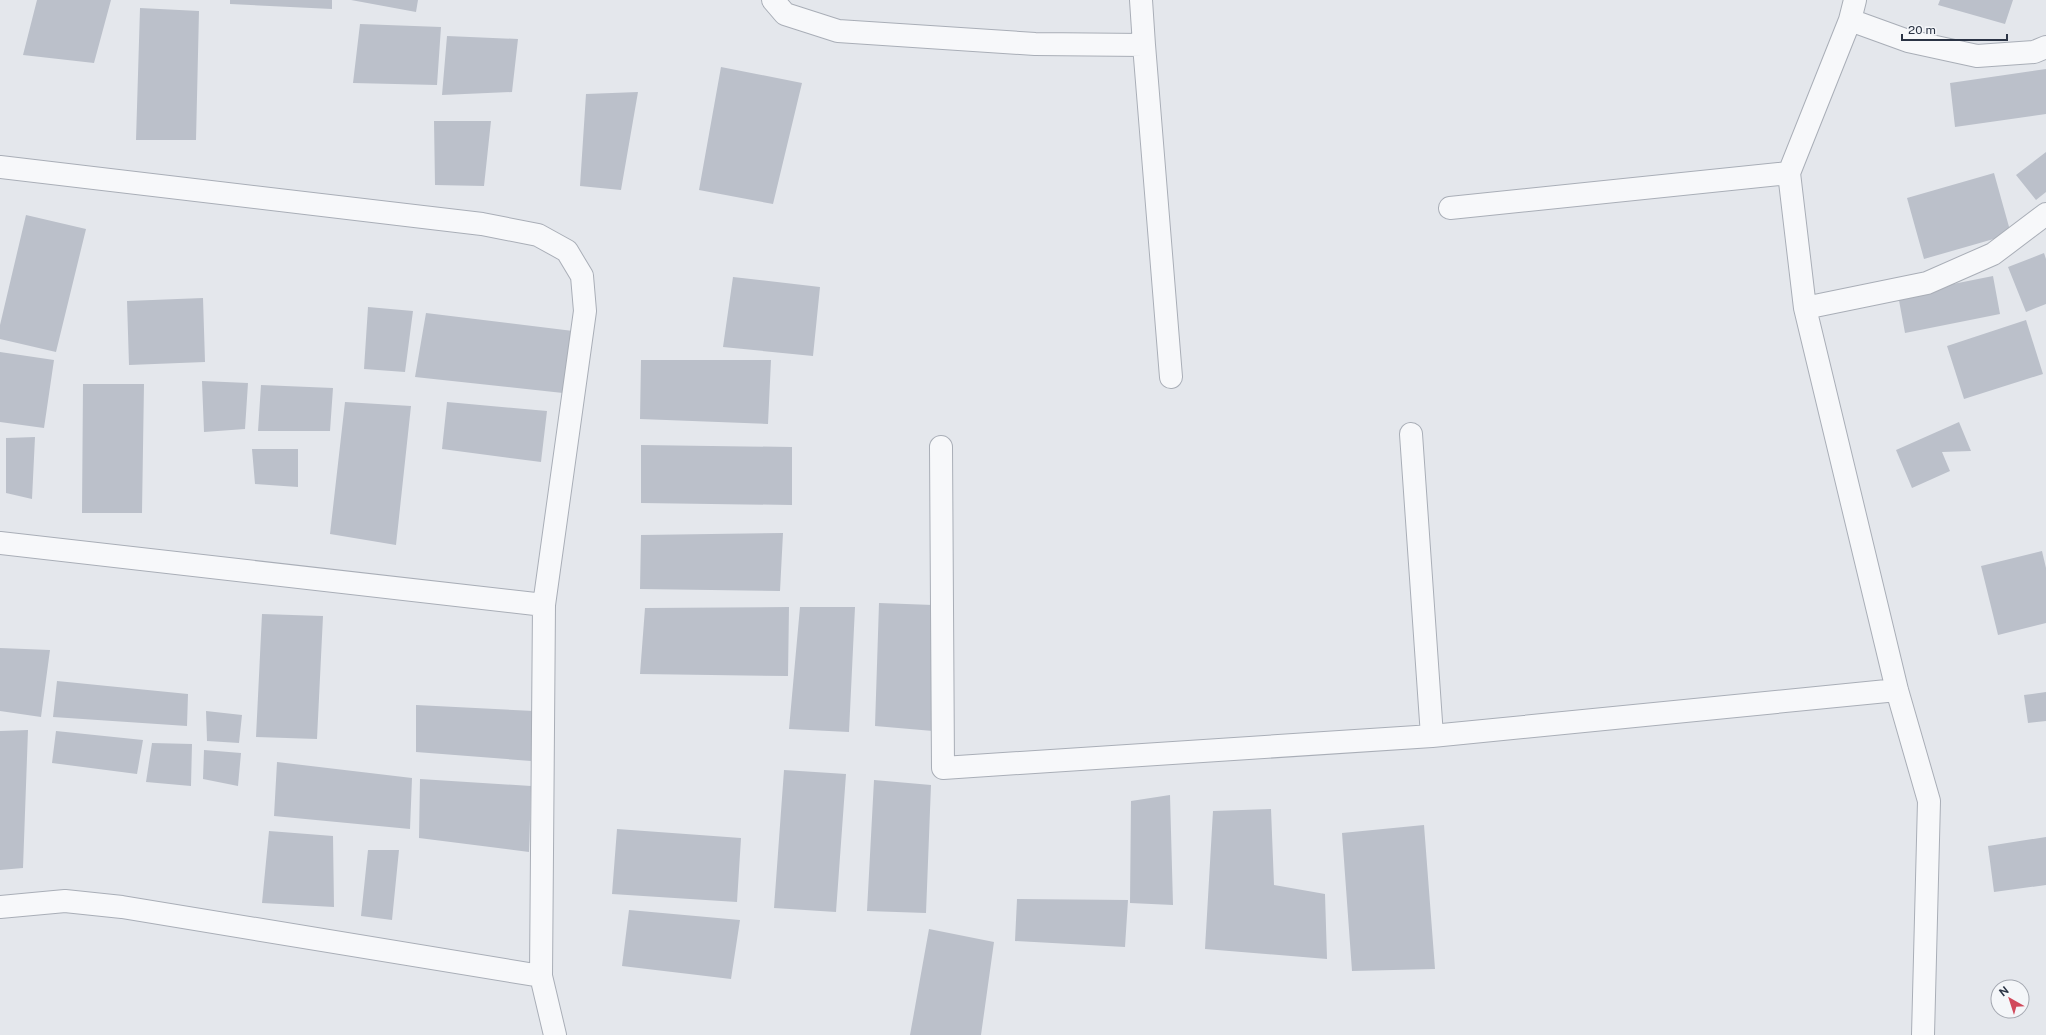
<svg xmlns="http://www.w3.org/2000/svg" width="2046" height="1035" font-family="'Public Sans',sans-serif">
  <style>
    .building { fill: #bbc0ca }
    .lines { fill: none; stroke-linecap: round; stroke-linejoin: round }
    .minor-casing { stroke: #a9aeb7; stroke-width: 24 }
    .minor { stroke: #f7f8fa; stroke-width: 22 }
  </style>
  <rect width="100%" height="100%" fill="#e4e7ec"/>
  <path class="building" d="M37,0H111L94,63L23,55Z
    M230,0H332V9L230,4Z
    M351,0H418L416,12Z
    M1940,0H2013L2005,24L1938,5Z
    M140,8L199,11L196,140H136Z
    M360,24L441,27L437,85L353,83Z
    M447,36L518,39L512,92L442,95Z
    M721,67L802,83L773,204L699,190Z
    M2046,69V114L1955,127L1950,83Z
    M638,92L621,190L580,186L586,94Z
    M434,121H491L484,186L435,185Z
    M2046,152V192L2036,200L2016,175Z
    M1994,173L2011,234L1924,259L1907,198Z
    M26,215L86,229L56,352L0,339V325Z
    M2044,253L2046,259V304L2026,312L2008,267Z
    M1993,276L2000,314L1905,333L1898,295Z
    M733,277L820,287L813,356L723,347Z
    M203,298L205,362L129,365L127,301Z
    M368,307L413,311L405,372L364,369Z
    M426,313L573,331L563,393L415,377Z
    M2026,320L2043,374L1964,399L1947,346Z
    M0,352L54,360L44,428L0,422Z
    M641,360H771L768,424L640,419Z
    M202,381L248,383L245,429L204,432Z
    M83,384H144L142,513H82Z
    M261,385L333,388L330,431H258Z
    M345,402L411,406L396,545L330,534Z
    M447,402L547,411L541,462L442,449Z
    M1959,422L1971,451L1942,452L1950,471L1912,488L1896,450Z
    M35,437L32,499L6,493V438Z
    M641,445L792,447V505L641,503Z
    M252,449H298V487L255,484Z
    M783,533L780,591L640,589L641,535Z
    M2042,551L2046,568V623L1998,635L1981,566Z
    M879,603L933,605V731L875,726Z
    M789,607L788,676L640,674L645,608Z
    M800,607H855L849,732L789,729Z
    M262,614L323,616L317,739L256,737Z
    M0,648L50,650L41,717L0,711Z
    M57,681L188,694L187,726L53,717Z
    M2046,692V721L2028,723L2024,695Z
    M416,705L534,711L531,761L416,752Z
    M206,711L242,715L239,743L207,741Z
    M28,730L23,868L0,870V731Z
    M56,731L143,740L137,774L52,763Z
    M152,743L192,744L191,786L146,782Z
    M204,750L241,753L238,786L203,779Z
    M277,762L412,778L410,829L274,816Z
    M784,770L846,774L836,912L774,908Z
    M420,779L531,786L529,852L419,838Z
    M874,780L931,785L926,913L867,911Z
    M1170,795L1173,905L1130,903L1131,801Z
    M1271,809L1274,885L1325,894L1327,959L1205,949L1213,811Z
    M1424,825L1435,969L1352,971L1342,833Z
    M617,829L741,838L737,902L612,894Z
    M269,831L333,836L334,907L262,903Z
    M2046,837V885L1994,892L1988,846Z
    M368,850H399L392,920L361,916Z
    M1017,899L1128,900L1125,947L1015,941Z
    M629,910L740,920L731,979L622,966Z
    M929,929L994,942L981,1035H910Z"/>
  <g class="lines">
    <defs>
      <path id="minor" d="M773,0L785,14L838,31L1035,44L1144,45L1141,0
        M1855,0L1850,20L1789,173L1805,308L1897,690L1929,801L1923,1035
        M1850,20L1908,41L1977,56L2034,52L2046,47
        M1144,45L1171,377
        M0,167L482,224L538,235L567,251L582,276L585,311L544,605L541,976L555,1035
        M1450,208L1789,173
        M1805,308L1927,283L1993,254L2046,214
        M1411,434L1432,736
        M941,447L943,768L1432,736L1897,690
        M0,543L544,605
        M0,907L65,901L122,907L541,976"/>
    </defs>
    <use href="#minor" class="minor-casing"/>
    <use href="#minor" class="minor"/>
  </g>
  <g transform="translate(2010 999) rotate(321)"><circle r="19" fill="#f4f6f9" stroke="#a4a8b1"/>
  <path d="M0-3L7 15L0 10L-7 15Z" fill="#d1495b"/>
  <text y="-6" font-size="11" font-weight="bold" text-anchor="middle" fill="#2b3445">N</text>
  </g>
  <path d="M1902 34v6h105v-6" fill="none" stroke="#2b3445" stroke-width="2"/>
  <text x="1908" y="34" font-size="12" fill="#2b3445" stroke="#f4f6f9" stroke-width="3" paint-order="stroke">20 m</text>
</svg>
